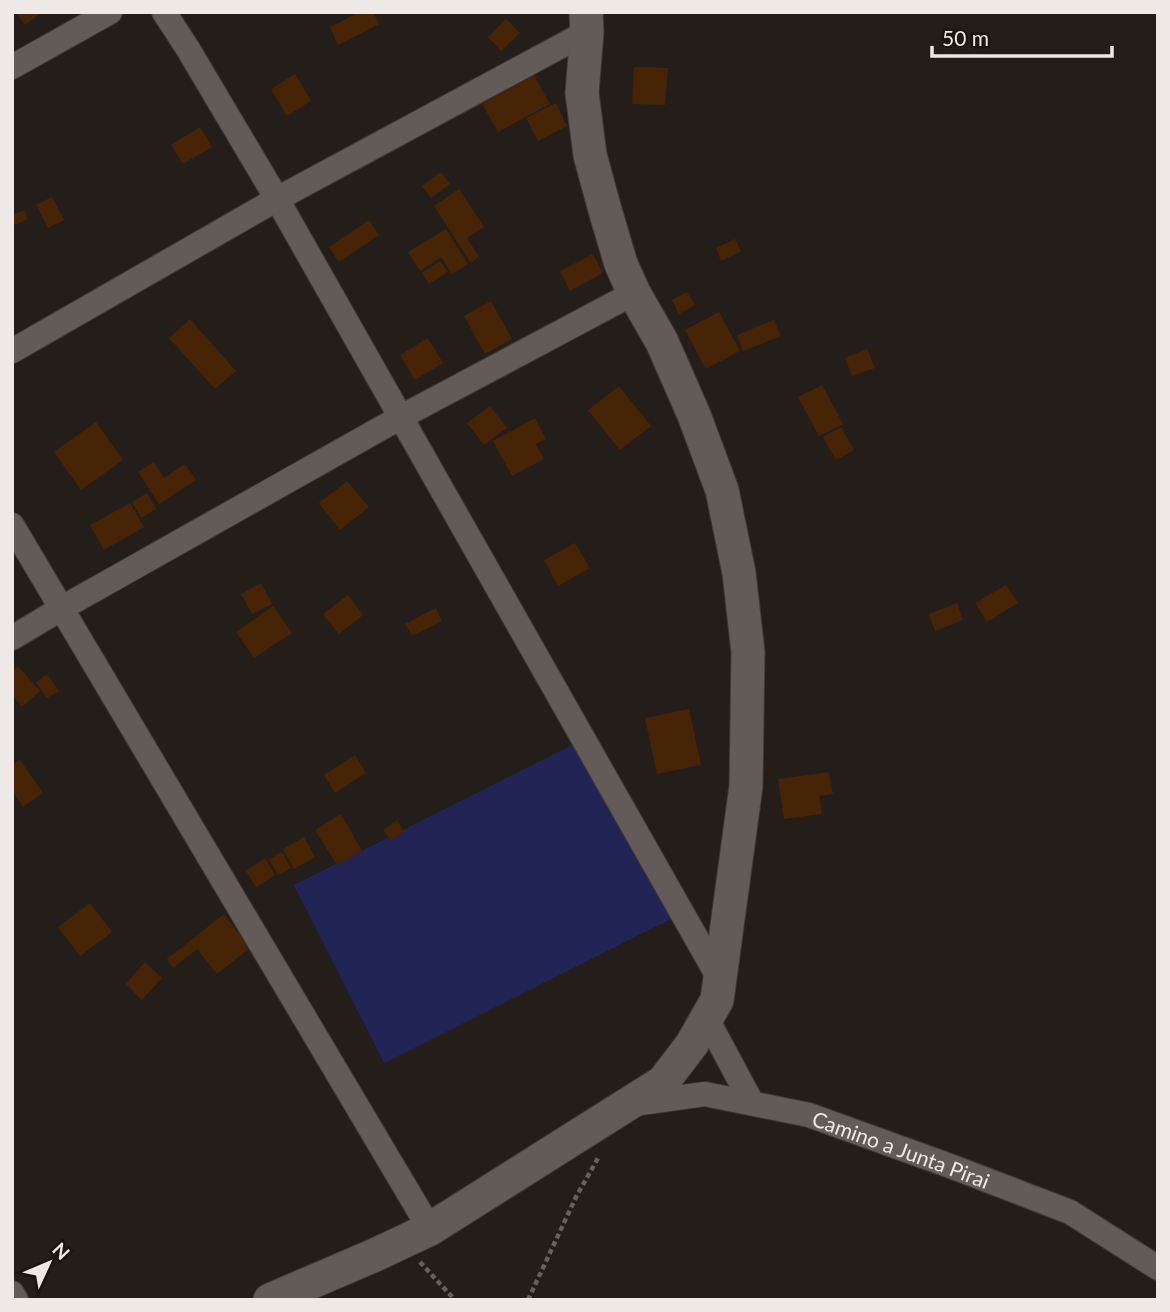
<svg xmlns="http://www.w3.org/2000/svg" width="1170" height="1312" font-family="Lato,sans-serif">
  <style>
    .green { fill: #222455 }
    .building { fill: #472405 }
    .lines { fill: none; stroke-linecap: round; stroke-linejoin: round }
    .street-casing { stroke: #3e3a37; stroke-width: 26 }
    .secondary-casing { stroke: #3e3a37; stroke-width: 35 }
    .path { stroke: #67615e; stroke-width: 4.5; stroke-dasharray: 5 3.5; stroke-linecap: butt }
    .street { stroke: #625b57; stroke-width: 24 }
    .secondary { stroke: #625b57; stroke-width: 33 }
    .labels { text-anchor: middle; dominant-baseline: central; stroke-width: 7; stroke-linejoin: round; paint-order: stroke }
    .street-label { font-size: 21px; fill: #eee9e7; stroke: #1b1511 }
  </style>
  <rect width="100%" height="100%" fill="#241e1a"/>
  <path class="green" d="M584,739L675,917L384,1063L294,885Z"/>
  <path class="building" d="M16,12H42L25,25Z
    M360,12H373L379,24L338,45L330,27Z
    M506,19L520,33L501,51L488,37Z
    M634,67L668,68L665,105L632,104Z
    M295,74L311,101L287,116L271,89Z
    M534,75L550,104L498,132L482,104Z
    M556,103L567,126L538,141L526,118Z
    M200,127L212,147L183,164L171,145Z
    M441,172L450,184L431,198L422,186Z
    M459,189L484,227L467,238L479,257L471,263L434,206Z
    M52,197L64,220L48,228L36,205Z
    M24,210L28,219L15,225L12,215Z
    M369,220L379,235L339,262L329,247Z
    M446,229L468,264L452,274L441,257L420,271L408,252Z
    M735,239L741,251L721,261L716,248Z
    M593,254L603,273L570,291L560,271Z
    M440,261L448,272L429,284L422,273Z
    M687,292L695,305L679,314L672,300Z
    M491,301L512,339L485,354L464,316Z
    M719,312L740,351L706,369L685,330Z
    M190,319L236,371L215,389L169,338Z
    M774,320L781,336L743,351L737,335Z
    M428,338L443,363L415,380L400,355Z
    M867,349L875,368L852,376L845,358Z
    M822,385L843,424L819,436L798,397Z
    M619,386L651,426L620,450L588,410Z
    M490,406L507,428L484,445L467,423Z
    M535,418L546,439L536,444L544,459L512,476L493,441Z
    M96,422L123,460L81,490L54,452Z
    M841,427L854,450L836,460L823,437Z
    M154,462L164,478L185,464L196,480L159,504L138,472Z
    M347,481L369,507L340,530L319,503Z
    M147,493L156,509L141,518L132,502Z
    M130,503L144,527L104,550L90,525Z
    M575,543L590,568L558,586L544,560Z
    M261,583L272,604L252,614L241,594Z
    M1006,585L1018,603L987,622L975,603Z
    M348,595L363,615L339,634L323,614Z
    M957,603L963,620L935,631L929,614Z
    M273,606L292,633L254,658L236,632Z
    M436,608L442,621L412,636L405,624Z
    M18,666L40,691L22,707L12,695V671Z
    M47,674L59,691L47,698L36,682Z
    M689,709L701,765L657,774L645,718Z
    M355,755L366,773L335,793L324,775Z
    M20,760L43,793L23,807L12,791V765Z
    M829,772L833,794L819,796L822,814L784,819L778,779Z
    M341,814L362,851L337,865L315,830Z
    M397,820L404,831L391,841L383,830Z
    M304,837L315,857L294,869L283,849Z
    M282,852L291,868L278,875L269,859Z
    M265,858L275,875L256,887L246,871Z
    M90,903L112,932L80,956L58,927Z
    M224,914L250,948L217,974L197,949L173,968L167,959Z
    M145,962L162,978L142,1000L126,984Z"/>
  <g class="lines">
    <defs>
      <g id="street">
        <path d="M164,12L188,49L277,199L719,978"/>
        <path d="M12,67L110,12"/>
        <path d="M12,351L277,199L587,32"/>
        <path d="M12,525L430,1229"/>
        <path d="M12,638L62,608L401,417L634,293"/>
        <path d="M707,1019L752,1103"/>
        <path id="s1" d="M634,1104L705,1094L809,1115L953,1167L1070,1212L1158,1268"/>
        <path d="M12,1293L16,1300"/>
      </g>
      <path id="secondary" d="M270,1300L375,1255L430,1229L663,1082L692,1044L717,1000L746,786L748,652L739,573L722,490L694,415L662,342L634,293L621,264L605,210L590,155L582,93L587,32L586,12"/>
    </defs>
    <use href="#street" class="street-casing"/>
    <use href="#secondary" class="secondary-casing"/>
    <path class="path" d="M420,1262L455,1300
      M528,1300L576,1197L598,1158"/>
    <use href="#street" class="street"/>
    <use href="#secondary" class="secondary"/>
  </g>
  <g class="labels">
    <g class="street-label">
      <text stroke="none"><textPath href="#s1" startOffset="276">Camino a Junta Pirai</textPath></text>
    </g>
  </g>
  <rect width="1170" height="1312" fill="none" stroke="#eee9e7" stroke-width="28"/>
  <g transform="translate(49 1263) rotate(46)" stroke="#1b1511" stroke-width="5" paint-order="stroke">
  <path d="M0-5L12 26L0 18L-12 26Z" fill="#eee9e7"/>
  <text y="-10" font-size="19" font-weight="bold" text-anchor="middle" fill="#eee9e7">N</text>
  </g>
  <path d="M932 46v10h180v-10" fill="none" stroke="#eee9e7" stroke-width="3.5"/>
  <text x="942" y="46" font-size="21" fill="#eee9e7" stroke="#1b1511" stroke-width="5" paint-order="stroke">50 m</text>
</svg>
